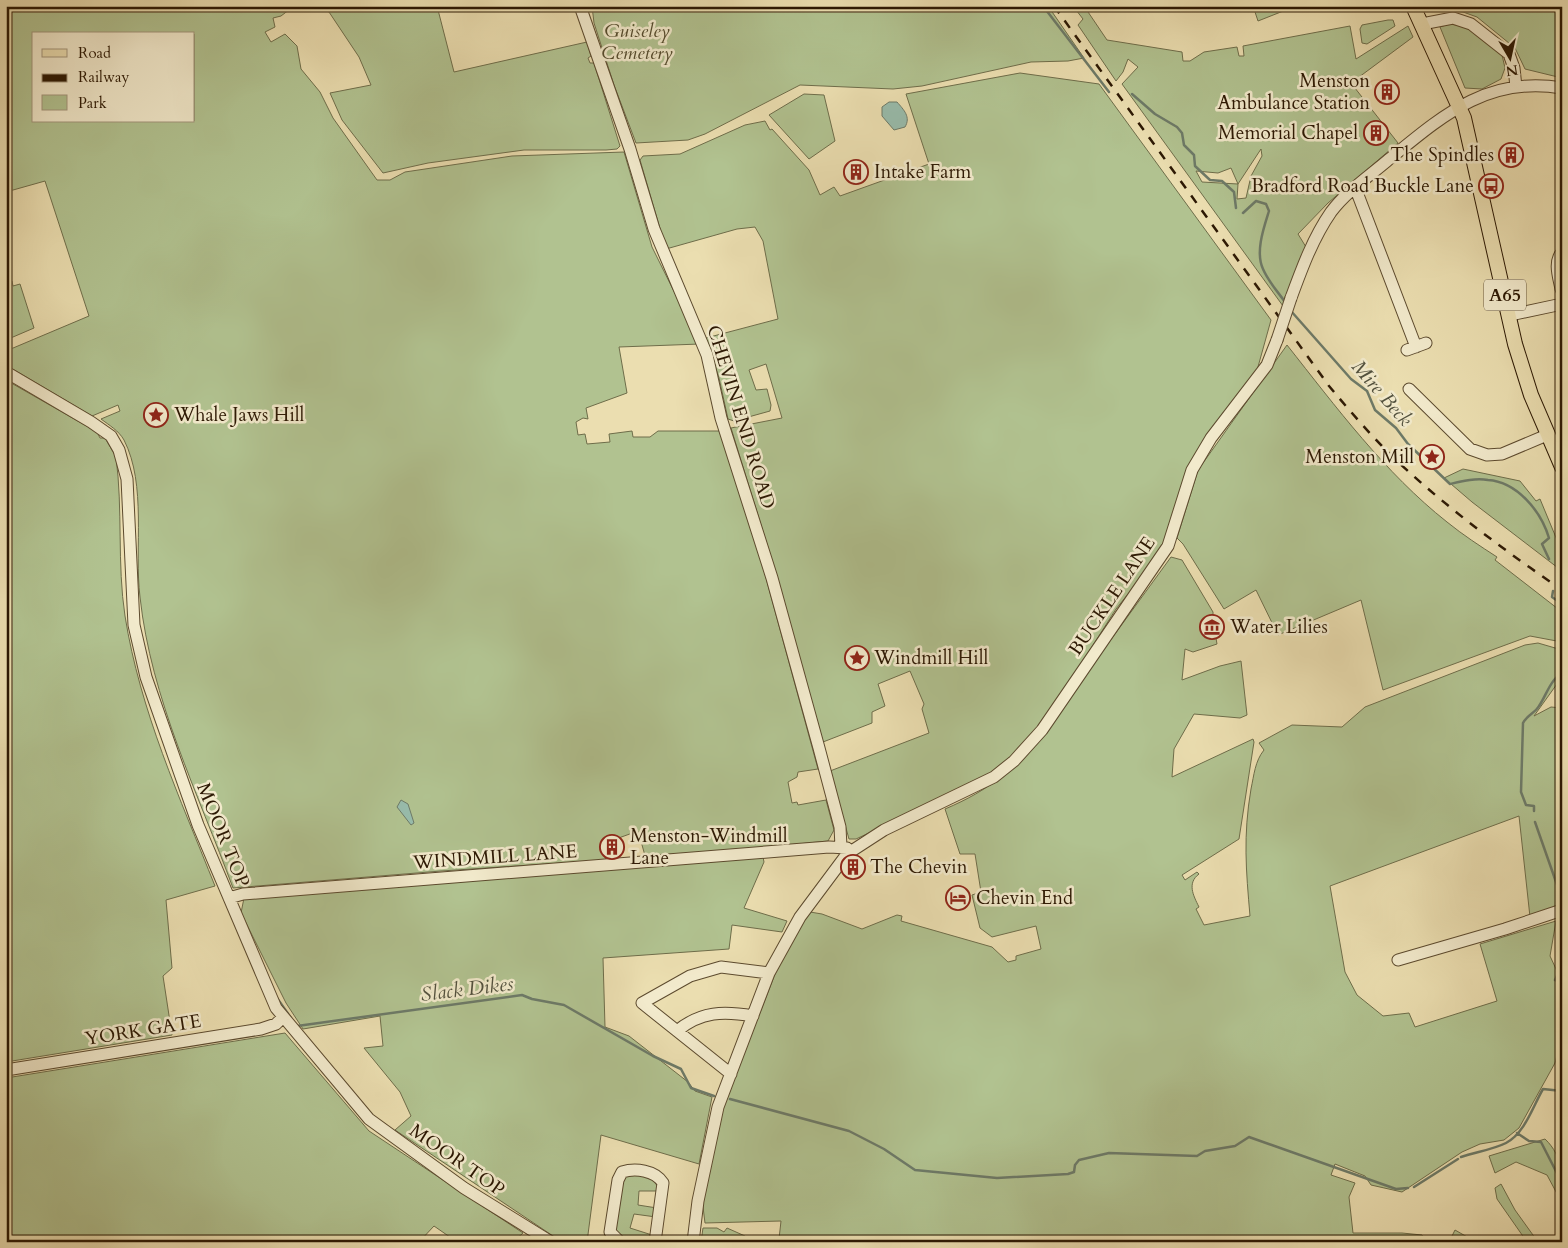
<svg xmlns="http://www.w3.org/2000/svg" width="1568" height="1248" font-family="Cardo,serif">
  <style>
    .green { fill: #b1c290; stroke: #6e6d4a; fill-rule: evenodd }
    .water { fill: #98bcac; stroke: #6d7a68 }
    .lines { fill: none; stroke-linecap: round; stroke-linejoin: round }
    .stream { stroke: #6d7a68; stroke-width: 2.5 }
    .minor-casing { stroke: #5c4a2e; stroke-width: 13 }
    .major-casing { stroke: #2c1803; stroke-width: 16 }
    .minor { stroke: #f2eacc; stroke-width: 11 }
    .major { stroke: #ebdeb0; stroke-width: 14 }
    .rail { stroke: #2c1803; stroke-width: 2.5; stroke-dasharray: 9 9; stroke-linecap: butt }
    .minor-bridge-casing { stroke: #5c4a2e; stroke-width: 13; stroke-linecap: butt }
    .minor-bridge { stroke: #f2eacc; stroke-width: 11 }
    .labels { text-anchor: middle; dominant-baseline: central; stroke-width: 5; stroke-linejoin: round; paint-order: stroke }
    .shield { fill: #f2eacc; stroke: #67573f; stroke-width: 1 }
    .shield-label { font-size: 18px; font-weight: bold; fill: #2c1803 }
    .park-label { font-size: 19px; font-style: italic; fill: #544b2d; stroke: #f2eacc }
    .poi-label { font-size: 19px; fill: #2c1803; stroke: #f2eacc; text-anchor: start }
    .street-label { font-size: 19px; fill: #2c1803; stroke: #f2eacc }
    .water-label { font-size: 20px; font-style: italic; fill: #52513e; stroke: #f2eacc }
  </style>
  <rect width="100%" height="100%" fill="#ebdeb0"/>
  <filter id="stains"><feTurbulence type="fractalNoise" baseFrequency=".004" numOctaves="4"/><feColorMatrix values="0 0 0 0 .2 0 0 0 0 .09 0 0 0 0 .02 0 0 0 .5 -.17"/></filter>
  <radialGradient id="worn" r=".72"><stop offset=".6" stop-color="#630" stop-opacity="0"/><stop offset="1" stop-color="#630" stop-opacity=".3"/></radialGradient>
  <path class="green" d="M6,6H294L281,16L273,18L275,27L265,32L271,42L285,34L297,46L301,69L320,92L333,118L377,180H390L405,172L512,156L624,152L652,247L700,344L619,347L627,393L586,408L588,419L583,418L576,422L578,435L585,434L587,444L610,442L609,434L632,431L633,437H650L658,431H720L750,519L818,769L798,772L797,777L788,782L792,803L797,802L798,805L826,800L834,830L828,841L646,859L638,831L602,844L606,860L441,871L233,888C198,793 151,699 140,597C134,548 147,485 124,440C119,431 109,425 101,419L120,411L118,405L92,416L6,365V351L89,316L45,181L6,192ZM34,34H194V121H34Z
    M318,6H437L454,72L587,42L591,56L588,58L590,63H594L620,146L617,149L606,150H524L428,163L383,173L342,120L330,93L371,85L359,57L329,12Z
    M592,6H1048L1084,58L1068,61L1031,62L922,86L893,89L800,85L705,134L688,140L636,143L614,85L594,23Z
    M1073,6H1084L1107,40L1182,52L1183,61H1190L1204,52L1237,47L1239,56H1244L1243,46L1350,26L1356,59L1408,26L1413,37L1351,83L1398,143L1328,203L1298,234L1306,247L1283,306L1122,84L1138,67L1128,59L1123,72L1116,81L1078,25L1083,19ZM1261,149L1262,156L1251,176L1246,198L1237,199L1238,184ZM1231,168L1238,184L1202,182L1196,171L1218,173Z
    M1253,6H1296L1258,21Z
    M1427,6H1562V78L1525,69L1515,48L1477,17L1463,12Z
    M1388,20H1393L1395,26L1367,44L1362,43L1360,29L1362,25Z
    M1449,24L1465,26L1502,55L1505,68L1501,79L1482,89L1465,88L1440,27Z
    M1020,73L1099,84L1271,320L1256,374L1206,437L1165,542L1153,563L1116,609L1041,727L1022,747L982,780L856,839H849L830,771L929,733L922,709L924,704L910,671L878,684L885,706L872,712V723L823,742L769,551L731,428L782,418L766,364L749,370L756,390L767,389L771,405L770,411L734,421L728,419L719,378L706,338L778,319L763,241L755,227L737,229L666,249L640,160L643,156L680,154L745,125L765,121L770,130L772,129L809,170L820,195L834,187L840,196L929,164L906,94Z
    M804,94L824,95L835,141L809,159L769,115Z
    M6,274L9,281H12L13,286L20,284L34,328L6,340Z
    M1287,345C1336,407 1385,473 1447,522C1463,535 1480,546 1497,557L1495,560L1562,612V642L1530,636L1383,690L1361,600L1278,635L1256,590L1224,609L1183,544L1177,538L1198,470Z
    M6,380L97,432L100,438H105L116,457C123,510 117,564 125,616C140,711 180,798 215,886L166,900L172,968L163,976L172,1035L6,1062Z
    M1463,469L1520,481L1536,501L1540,499L1562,552V571L1472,502L1444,478Z
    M1171,557L1182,560L1213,612V617L1206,618L1208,622L1213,621L1217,644L1193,652L1185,649L1182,680L1220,666L1241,661L1247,715L1240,718L1194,714L1174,749L1172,777L1253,739L1254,742L1239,839L1182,875L1185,880L1197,872L1199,874C1187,883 1193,895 1199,907L1196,909L1204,925L1250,916C1246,870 1243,836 1251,789C1254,775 1255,761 1264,750L1259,743L1292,725L1342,727L1365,707L1525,645L1538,643L1562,650V677L1534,716L1551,707L1562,708V906L1530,917L1519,816L1330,886L1345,972L1357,995L1383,1016L1409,1013L1415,1027L1497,1001L1480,944L1556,921L1550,956L1562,982V1036L1555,1063L1519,1128L1504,1140L1480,1144L1462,1152L1402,1192L1371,1185L1365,1176L1335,1164L1331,1175L1355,1183L1349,1197L1353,1233H1402L1422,1235L1426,1242H772V1238L779,1239L781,1221L705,1223L702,1199L721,1112L777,969L805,917L810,912L822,914L862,929L897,915L902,916L901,921L992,947L1008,962L1016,960V956L1041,949L1036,926L992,937L980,928L972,895L981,892L975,854H960L945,809C990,790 1014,769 1046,734L1045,730Z
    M763,857L764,862L744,908L787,921L782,932L732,925L729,949L603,958L605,1027L629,1036L688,1082L695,1091L712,1097L699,1164L601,1135L587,1242H562L395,1130L411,1116L400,1092L364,1048L383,1046L380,1016L303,1029L286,1003L241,913L244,898Z
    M285,1033L369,1131L523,1233L513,1242H457L434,1226L419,1242H6V1078Z
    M1545,1139C1564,1157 1562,1178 1562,1203L1547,1175L1516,1162L1495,1173L1489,1156Z
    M636,1173L655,1180L659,1191H639L638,1205L657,1208L656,1217L634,1214L630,1228L652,1235L650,1242C634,1242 624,1243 613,1229L622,1177Z
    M1501,1184L1515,1210L1538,1242H1527L1497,1199L1495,1188Z
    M703,1228H717L724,1232L727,1228L745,1236V1242H701Z
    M1455,1230L1476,1242H1449Z"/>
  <path class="water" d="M889,102H897C904,110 911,117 905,127L894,130L882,116V107Z
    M401,800L408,804L414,823L411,825L397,807Z"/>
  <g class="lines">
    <path class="stream" d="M1043,6L1109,92
      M1132,94L1155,114L1177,127L1182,133L1184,145L1194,155L1195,166L1210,180L1222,181L1234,192L1236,208
      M1243,213L1256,201L1266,204L1269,211C1264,227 1255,252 1263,269C1268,281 1278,292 1285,302
      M1291,311L1351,379L1367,391L1375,410L1396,428L1408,444L1450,484C1463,481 1475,478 1488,480C1517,482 1541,511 1549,538L1542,544L1549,559
      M1553,591L1552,597L1562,604
      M1534,811V806L1526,805L1521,792L1523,723C1527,715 1535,713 1539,706C1546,696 1550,680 1562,673
      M1535,822L1562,899
      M1562,965L1555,980L1562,982
      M277,998L291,1018
      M296,1024L297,1026L522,995L532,999L564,1005L653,1056L681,1069L691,1088L714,1096
      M1562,1054L1559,1058V1065L1562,1067
      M730,1099L849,1131L884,1149L915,1170L997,1178L1068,1174L1074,1172L1075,1165L1079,1160L1109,1153L1197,1156L1205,1151L1235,1146L1249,1137L1396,1189L1408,1188
      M1517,1133L1529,1141L1541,1142L1562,1183
      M1461,1157C1475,1152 1492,1150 1506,1143C1525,1133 1533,1106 1543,1089L1562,1091
      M1414,1187L1458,1159"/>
    <defs>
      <path id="minor" d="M580,6L630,149L654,229L707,355L721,418L772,578L819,748L840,827L841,847
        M1422,24L1453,18L1471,24L1509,54L1514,68L1516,87
        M1355,187L1416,347
        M1561,289C1559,278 1553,262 1562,252
        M1291,298C1302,268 1313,238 1331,212C1346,192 1368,177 1387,161C1441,117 1487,75 1562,88
        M1510,315L1562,304
        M1407,350L1426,343
        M6,372L91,422L111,436L119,450L127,479L134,625L146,677L198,825L276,1008L369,1119L464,1188L551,1242
        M1409,389L1470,449L1487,455L1502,454L1547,435
        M229,898L243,894L829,847L847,848
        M1398,960L1505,929L1562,910
        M677,1031C701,1011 724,1011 753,1016
        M6,1070L261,1029L276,1024L282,1018
        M731,1074L642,1003L690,976L721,967L769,973
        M620,1242L610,1232L618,1180L622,1172C635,1168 655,1170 663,1183L655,1242
        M693,1242L698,1201L718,1107L769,973L800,917L847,854L884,830L994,777L1014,761L1042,730L1168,546L1192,470L1211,438L1267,365L1277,340"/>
      <path id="major" d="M1413,6L1464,118L1515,344L1531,395L1562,467"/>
    </defs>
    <use href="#minor" class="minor-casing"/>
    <use href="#major" class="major-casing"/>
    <use href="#minor" class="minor"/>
    <use href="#major" class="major"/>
    <path class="rail" d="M1054,6L1329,386C1350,411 1372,437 1396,460C1447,508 1504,550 1562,590"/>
    <defs>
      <path id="minor-bridge" d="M1277,340L1291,298"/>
    </defs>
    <use href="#minor-bridge" class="minor-bridge-casing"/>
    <use href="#minor-bridge" class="minor-bridge"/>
  </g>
  <defs>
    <symbol id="building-ring" viewBox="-11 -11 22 22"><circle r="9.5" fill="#f2eacc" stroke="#8f2418" stroke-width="1.5"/><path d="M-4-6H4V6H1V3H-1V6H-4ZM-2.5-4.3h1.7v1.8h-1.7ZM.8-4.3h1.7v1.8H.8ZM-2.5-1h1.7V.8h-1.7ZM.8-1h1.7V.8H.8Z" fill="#8f2418"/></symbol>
    <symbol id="bus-ring" viewBox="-11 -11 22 22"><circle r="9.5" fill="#f2eacc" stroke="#8f2418" stroke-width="1.5"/><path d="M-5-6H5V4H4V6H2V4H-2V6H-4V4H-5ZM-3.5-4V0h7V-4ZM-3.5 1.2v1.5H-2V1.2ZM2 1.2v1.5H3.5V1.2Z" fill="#8f2418"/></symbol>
    <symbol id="sight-ring" viewBox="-11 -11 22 22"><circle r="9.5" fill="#f2eacc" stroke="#8f2418" stroke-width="1.5"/><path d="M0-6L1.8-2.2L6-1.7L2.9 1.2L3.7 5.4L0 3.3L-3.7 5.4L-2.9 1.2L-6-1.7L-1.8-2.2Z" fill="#8f2418"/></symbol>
    <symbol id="museum-ring" viewBox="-11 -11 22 22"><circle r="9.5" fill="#f2eacc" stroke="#8f2418" stroke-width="1.5"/><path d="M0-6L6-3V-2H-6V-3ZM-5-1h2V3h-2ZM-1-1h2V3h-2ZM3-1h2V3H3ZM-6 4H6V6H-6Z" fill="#8f2418"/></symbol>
    <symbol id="hotel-ring" viewBox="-11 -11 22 22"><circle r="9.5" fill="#f2eacc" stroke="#8f2418" stroke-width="1.5"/><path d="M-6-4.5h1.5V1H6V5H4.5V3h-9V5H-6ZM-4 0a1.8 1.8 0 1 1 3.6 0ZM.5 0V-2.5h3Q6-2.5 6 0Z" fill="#8f2418"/></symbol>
  </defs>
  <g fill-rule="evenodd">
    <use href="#building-ring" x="1373" y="78" width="28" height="28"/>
    <use href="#building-ring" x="1362" y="119" width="28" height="28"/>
    <use href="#building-ring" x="1497" y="141" width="28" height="28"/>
    <use href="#building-ring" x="842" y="158" width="28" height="28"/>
    <use href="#bus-ring" x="1477" y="172" width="28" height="28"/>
    <use href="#sight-ring" x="142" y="401" width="28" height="28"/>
    <use href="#sight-ring" x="1418" y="443" width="28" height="28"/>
    <use href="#museum-ring" x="1198" y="613" width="28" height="28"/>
    <use href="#sight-ring" x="843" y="644" width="28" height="28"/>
    <use href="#building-ring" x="598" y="833" width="28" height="28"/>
    <use href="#building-ring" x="839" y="853" width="28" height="28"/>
    <use href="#hotel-ring" x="944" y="884" width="28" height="28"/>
  </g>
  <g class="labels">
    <rect class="shield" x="1484" y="279.5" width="42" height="31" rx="4"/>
    <g class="shield-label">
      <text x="1505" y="295">A65</text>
    </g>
    <g class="park-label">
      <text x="637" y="31">Guiseley<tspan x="637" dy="22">Cemetery</tspan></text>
    </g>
    <g class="poi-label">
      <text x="1370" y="81" text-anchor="end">Menston<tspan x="1370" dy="22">Ambulance Station</tspan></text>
      <text x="1358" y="133" text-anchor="end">Memorial Chapel</text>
      <text x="1494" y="155" text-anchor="end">The Spindles</text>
      <text x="874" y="172">Intake Farm</text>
      <text x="1474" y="186" text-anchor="end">Bradford Road Buckle Lane</text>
      <text x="174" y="415">Whale Jaws Hill</text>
      <text x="1414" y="457" text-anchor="end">Menston Mill</text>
      <text x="1230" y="627">Water Lilies</text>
      <text x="874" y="658">Windmill Hill</text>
      <text x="630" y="836">Menston-Windmill<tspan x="630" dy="22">Lane</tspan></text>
      <text x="870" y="867">The Chevin</text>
      <text x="976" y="898">Chevin End</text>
    </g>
    <g class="street-label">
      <text transform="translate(741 417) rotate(73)">CHEVIN END ROAD</text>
      <text transform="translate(1112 596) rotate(-56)">BUCKLE LANE</text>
      <text transform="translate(223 835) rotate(68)">MOOR TOP</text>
      <text transform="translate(495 857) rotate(-4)">WINDMILL LANE</text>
      <text transform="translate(143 1030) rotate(-9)">YORK GATE</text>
      <text transform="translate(457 1160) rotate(35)">MOOR TOP</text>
    </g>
    <g class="water-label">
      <text transform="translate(1382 393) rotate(49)">Mire Beck</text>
      <text transform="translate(467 989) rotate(-7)">Slack Dikes</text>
    </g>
  </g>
  <rect width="1568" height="1248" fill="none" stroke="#ebdeb0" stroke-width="25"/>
  <rect x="8" y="8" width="1553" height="1233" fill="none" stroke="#2c1803" stroke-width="2.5"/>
  <rect x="12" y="12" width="1543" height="1223" fill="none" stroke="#2c1803"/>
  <rect x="32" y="32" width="162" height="90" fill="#f2eacc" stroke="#a3967c"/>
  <rect x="42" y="49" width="25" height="8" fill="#ebdeb0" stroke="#a3967c"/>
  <text x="78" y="58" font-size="15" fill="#2c1803">Road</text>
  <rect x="42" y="74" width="25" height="8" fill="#2c1803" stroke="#a3967c"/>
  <text x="78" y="82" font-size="15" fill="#2c1803">Railway</text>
  <rect x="42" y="95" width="25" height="15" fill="#b1c290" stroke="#a3967c"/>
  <text x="78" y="108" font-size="15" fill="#2c1803">Park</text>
  <g transform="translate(1510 58) rotate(171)" stroke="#f2eacc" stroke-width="4" paint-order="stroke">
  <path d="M0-4L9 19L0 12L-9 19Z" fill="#2c1803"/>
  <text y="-8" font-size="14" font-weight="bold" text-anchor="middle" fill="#2c1803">N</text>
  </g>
  <rect width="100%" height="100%" filter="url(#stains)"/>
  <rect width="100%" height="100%" fill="url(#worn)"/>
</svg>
